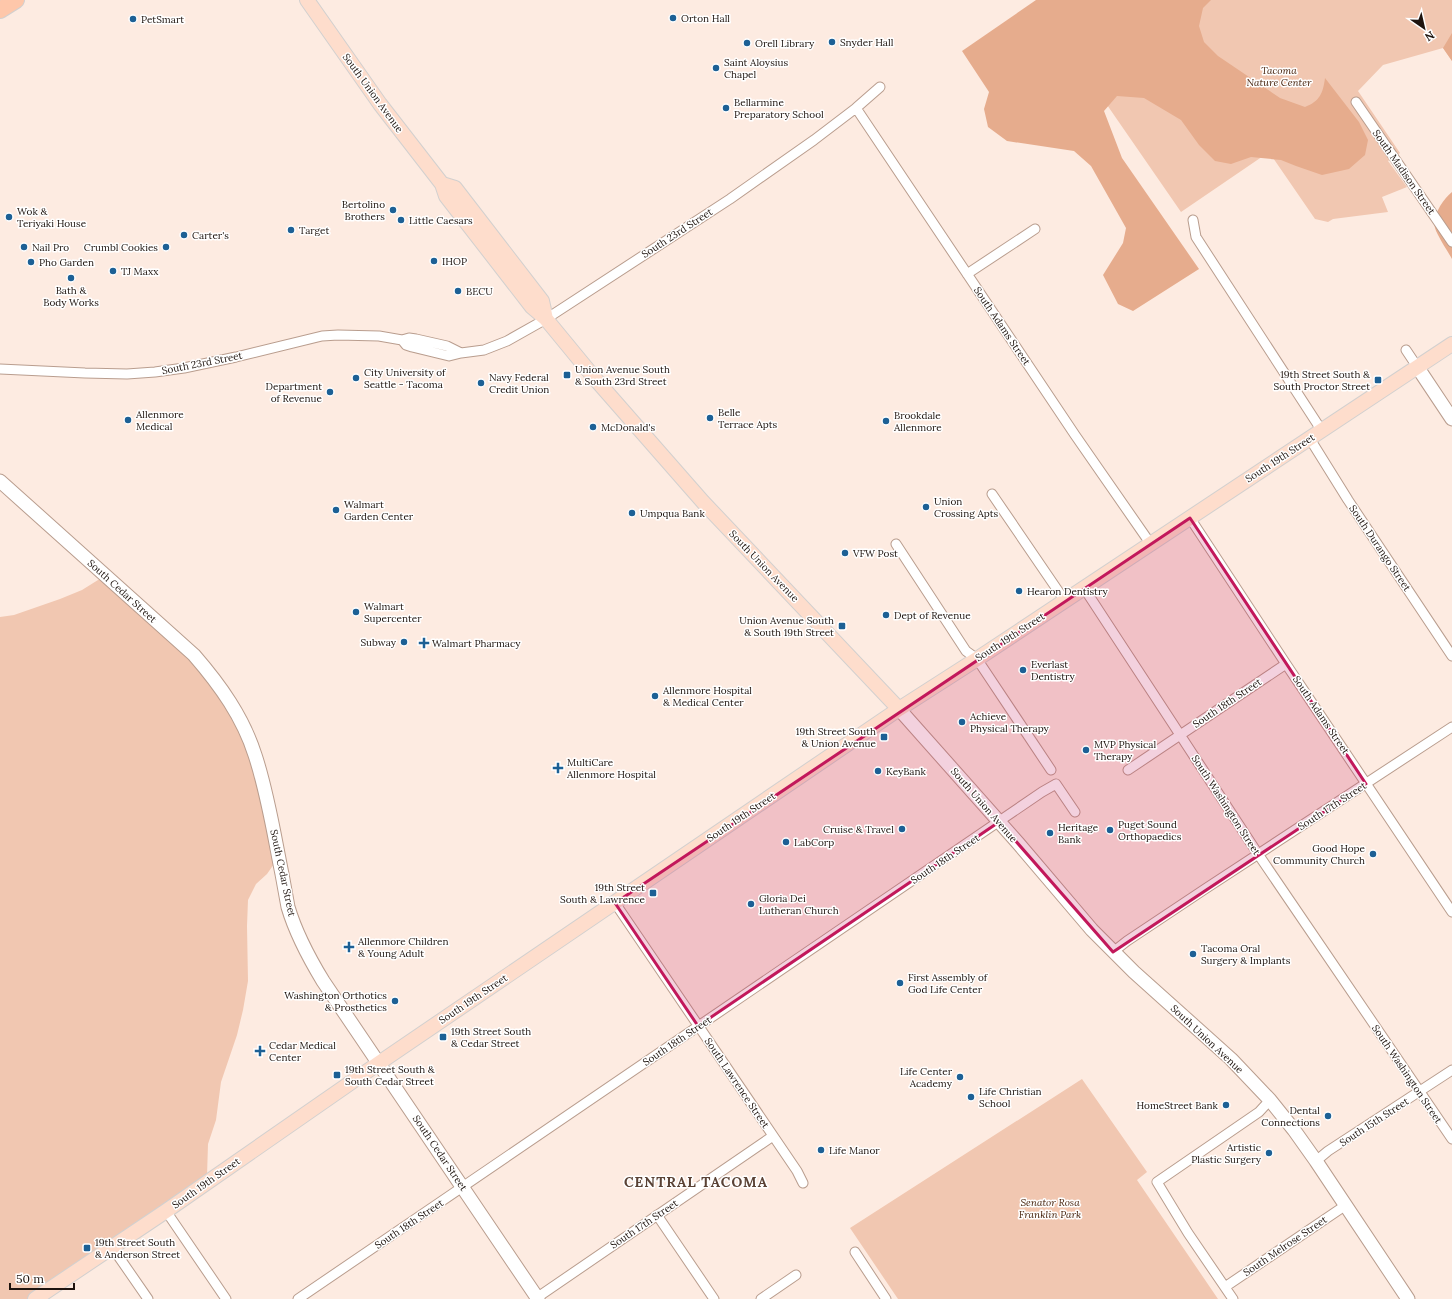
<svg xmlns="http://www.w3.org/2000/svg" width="1452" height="1299" font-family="Lora,serif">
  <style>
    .green { fill: #f1c7b1 }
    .forest { fill: #e6ac8d }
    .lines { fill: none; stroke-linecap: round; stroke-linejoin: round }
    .street-casing { stroke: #b99d8e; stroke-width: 11 }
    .secondary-casing { stroke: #b99d8e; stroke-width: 15 }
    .primary-casing { stroke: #d2d0cf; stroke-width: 16 }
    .highway-casing { stroke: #d2d0cf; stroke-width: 18 }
    .street { stroke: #fff; stroke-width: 9 }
    .secondary { stroke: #fff; stroke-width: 13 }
    .primary { stroke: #feddcc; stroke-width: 14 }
    .highway { stroke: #fec7aa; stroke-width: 16 }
    .marked { fill: #c2185b; fill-opacity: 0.2; stroke: #c2185b; stroke-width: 3; stroke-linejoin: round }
    .poi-dot { fill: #1c6095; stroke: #fff; stroke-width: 1.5 }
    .labels { text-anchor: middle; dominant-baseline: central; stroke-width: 3; stroke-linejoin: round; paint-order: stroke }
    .poi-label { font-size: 10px; fill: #1e140f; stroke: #fff; text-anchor: start }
    .park-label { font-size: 10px; font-style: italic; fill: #421d06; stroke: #fff }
    .street-label { font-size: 10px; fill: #1e140f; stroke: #fff }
    .district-label { font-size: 14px; font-weight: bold; letter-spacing: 1px; fill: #5a4235; stroke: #fff }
  </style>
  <rect width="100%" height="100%" fill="#fdebe1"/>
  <path class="green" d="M1158,0H1452V61L1443,48L1383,65L1358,91L1400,153L1388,161L1407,187L1382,197L1388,212L1333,219L1328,222L1315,219L1269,152L1181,212L1105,102Z
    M106,575L194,655L255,755L274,864L267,874L256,884L248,900L247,926L248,981L243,1010L237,1035L221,1082L216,1120L208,1144L207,1176L35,1299H0V617L14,615L60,599L82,590Z
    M1082,1079L1147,1172L1137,1180L1218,1299H898L850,1228Z"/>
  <path class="forest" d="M1036,0H1211L1203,8L1199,26L1204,42L1218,56L1280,98L1305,107C1320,101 1323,93 1325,78L1359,122L1368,140L1365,155L1349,169L1322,175L1296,166L1281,160L1251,157L1231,164L1215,161L1199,145L1181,120L1144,98L1117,96L1104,111L1122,158L1199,269L1133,311L1118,304L1103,275L1123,243L1126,228L1091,166L1074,151L1007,141L988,127L984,109L989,92L962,51Z
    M1452,33V61L1443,48Z
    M1452,192V259C1447,250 1438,237 1435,228C1432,216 1443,199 1452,192Z"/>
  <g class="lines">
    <defs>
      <path id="street" d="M1356,102L1452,242
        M856,108L1075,435L1150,543
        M1193,220L1196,237L1322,431
        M967,274L1035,229
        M402,340L406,345L412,347L449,356L461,353L484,350L507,341L546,319L730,199L814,140L856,108L880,87
        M1406,350L1418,368
        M0,369L85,373L127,374L155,372L184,368L236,357L322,336L338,335L379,336L402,340L409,338L416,339L447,346L461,353
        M1310,439L1348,500L1452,656
        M992,494L1065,601
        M1190,518L1286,664L1452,912
        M896,544L966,651L977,659L1051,770
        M1084,588L1258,854L1452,1139
        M1128,770L1286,664
        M615,903L797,1171L803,1183
        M1113,952L1127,941L1205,889L1452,727
        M1316,1161L1328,1151L1452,1070
        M166,1211L226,1299
        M657,1215L714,1299
        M112,1247L148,1299
        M855,1252L886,1299
        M1225,1287L1346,1205
        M298,1299L1042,792L1056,784L1075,812
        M535,1299L773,1136
        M761,1299L796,1275
        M1233,1299L1188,1233L1157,1182L1259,1112L1270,1100"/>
      <path id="secondary" d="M1418,368L1452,419
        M0,481L194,655C220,685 243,717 255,755C268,794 274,835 282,874C284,885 286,896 288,907C296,934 309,958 323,981L538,1299
        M899,709L1018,843L1092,930L1134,972L1231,1059L1270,1100L1294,1130L1316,1161L1408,1299"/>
      <path id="primary" d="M307,0L380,104L442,184L446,196L532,307L546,319L597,381L703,502L899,709
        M442,184L455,188L542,301L546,319
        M35,1299L166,1211L379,1063L899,709L977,659L1452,344"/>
      <path id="highway" d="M0,10L16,0"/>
    </defs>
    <use href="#street" class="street-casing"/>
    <use href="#secondary" class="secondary-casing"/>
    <use href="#primary" class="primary-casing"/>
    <use href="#highway" class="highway-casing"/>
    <use href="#street" class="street"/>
    <use href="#secondary" class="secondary"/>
    <use href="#primary" class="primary"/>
    <use href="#highway" class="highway"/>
  </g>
  <path class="marked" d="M1190,518L1366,784L1113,952L999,822L698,1026L615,903Z"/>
  <g class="poi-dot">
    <circle cx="673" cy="18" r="4"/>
    <circle cx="133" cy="19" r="4"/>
    <circle cx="832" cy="42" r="4"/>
    <circle cx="747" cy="43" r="4"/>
    <circle cx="716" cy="68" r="4"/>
    <circle cx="726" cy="108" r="4"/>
    <circle cx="393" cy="210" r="4"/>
    <circle cx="9" cy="217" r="4"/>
    <circle cx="401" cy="220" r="4"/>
    <circle cx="291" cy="230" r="4"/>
    <circle cx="184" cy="235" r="4"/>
    <circle cx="24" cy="247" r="4"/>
    <circle cx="166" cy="247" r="4"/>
    <circle cx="434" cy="261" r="4"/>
    <circle cx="31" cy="262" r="4"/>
    <circle cx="113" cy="271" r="4"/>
    <circle cx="71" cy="278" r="4"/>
    <circle cx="458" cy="291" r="4"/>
    <rect x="563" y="371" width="8" height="8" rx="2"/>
    <circle cx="356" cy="378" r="4"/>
    <rect x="1374" y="376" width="8" height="8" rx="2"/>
    <circle cx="481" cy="383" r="4"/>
    <circle cx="330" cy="392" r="4"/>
    <circle cx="710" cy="418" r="4"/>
    <circle cx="128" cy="420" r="4"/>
    <circle cx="886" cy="421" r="4"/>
    <circle cx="593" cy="427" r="4"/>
    <circle cx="926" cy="507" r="4"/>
    <circle cx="336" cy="510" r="4"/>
    <circle cx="632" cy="513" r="4"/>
    <circle cx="845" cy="553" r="4"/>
    <circle cx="1019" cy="591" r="4"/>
    <circle cx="356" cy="612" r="4"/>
    <circle cx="886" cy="615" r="4"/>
    <rect x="838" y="622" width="8" height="8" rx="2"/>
    <circle cx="404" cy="642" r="4"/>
    <path d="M422 637h4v4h4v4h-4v4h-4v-4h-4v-4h4z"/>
    <circle cx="1023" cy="670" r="4"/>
    <circle cx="655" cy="696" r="4"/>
    <circle cx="962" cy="722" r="4"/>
    <rect x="880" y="733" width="8" height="8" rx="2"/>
    <circle cx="1086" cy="750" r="4"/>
    <path d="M556 762h4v4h4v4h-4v4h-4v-4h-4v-4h4z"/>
    <circle cx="878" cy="771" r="4"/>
    <circle cx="902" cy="829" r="4"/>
    <circle cx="1110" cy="830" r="4"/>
    <circle cx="1050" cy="833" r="4"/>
    <circle cx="786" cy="842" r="4"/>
    <circle cx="1373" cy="854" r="4"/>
    <rect x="649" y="889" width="8" height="8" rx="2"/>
    <circle cx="751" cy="904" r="4"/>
    <path d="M347 941h4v4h4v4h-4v4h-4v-4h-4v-4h4z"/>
    <circle cx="1193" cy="954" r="4"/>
    <circle cx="900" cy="983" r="4"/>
    <circle cx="395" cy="1001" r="4"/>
    <rect x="439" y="1033" width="8" height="8" rx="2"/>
    <path d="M258 1045h4v4h4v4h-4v4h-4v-4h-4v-4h4z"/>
    <rect x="333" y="1071" width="8" height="8" rx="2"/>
    <circle cx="960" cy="1077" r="4"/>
    <circle cx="971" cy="1097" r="4"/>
    <circle cx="1226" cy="1105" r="4"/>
    <circle cx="1328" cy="1116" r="4"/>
    <circle cx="821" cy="1150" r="4"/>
    <circle cx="1269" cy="1153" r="4"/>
    <rect x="83" y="1244" width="8" height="8" rx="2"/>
  </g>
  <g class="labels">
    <g class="poi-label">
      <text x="681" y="18">Orton Hall</text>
      <text x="141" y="19">PetSmart</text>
      <text x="840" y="42">Snyder Hall</text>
      <text x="755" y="43">Orell Library</text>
      <text x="724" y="62">Saint Aloysius<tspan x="724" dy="12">Chapel</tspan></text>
      <text x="734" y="102">Bellarmine<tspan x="734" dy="12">Preparatory School</tspan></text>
      <text x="385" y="204" text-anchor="end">Bertolino<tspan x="385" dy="12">Brothers</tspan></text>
      <text x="17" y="211">Wok &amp;<tspan x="17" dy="12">Teriyaki House</tspan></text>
      <text x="409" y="220">Little Caesars</text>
      <text x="299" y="230">Target</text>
      <text x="192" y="235">Carter's</text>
      <text x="32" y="247">Nail Pro</text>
      <text x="158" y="247" text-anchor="end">Crumbl Cookies</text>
      <text x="442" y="261">IHOP</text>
      <text x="39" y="262">Pho Garden</text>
      <text x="121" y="271">TJ Maxx</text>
      <text x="71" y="290" text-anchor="middle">Bath &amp;<tspan x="71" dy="12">Body Works</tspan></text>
      <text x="466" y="291">BECU</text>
      <text x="575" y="369">Union Avenue South<tspan x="575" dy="12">&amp; South 23rd Street</tspan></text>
      <text x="364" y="372">City University of<tspan x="364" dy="12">Seattle - Tacoma</tspan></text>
      <text x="1370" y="374" text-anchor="end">19th Street South &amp;<tspan x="1370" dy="12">South Proctor Street</tspan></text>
      <text x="489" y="377">Navy Federal<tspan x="489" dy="12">Credit Union</tspan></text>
      <text x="322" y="386" text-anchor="end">Department<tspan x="322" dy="12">of Revenue</tspan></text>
      <text x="718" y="412">Belle<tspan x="718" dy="12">Terrace Apts</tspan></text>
      <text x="136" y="414">Allenmore<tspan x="136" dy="12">Medical</tspan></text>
      <text x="894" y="415">Brookdale<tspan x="894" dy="12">Allenmore</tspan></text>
      <text x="601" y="427">McDonald's</text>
      <text x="934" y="501">Union<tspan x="934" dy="12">Crossing Apts</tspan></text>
      <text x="344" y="504">Walmart<tspan x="344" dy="12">Garden Center</tspan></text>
      <text x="640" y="513">Umpqua Bank</text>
      <text x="853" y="553">VFW Post</text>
      <text x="1027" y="591">Hearon Dentistry</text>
      <text x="364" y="606">Walmart<tspan x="364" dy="12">Supercenter</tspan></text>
      <text x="894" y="615">Dept of Revenue</text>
      <text x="834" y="620" text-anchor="end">Union Avenue South<tspan x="834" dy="12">&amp; South 19th Street</tspan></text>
      <text x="396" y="642" text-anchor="end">Subway</text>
      <text x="432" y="643">Walmart Pharmacy</text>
      <text x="1031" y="664">Everlast<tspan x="1031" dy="12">Dentistry</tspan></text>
      <text x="663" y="690">Allenmore Hospital<tspan x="663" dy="12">&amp; Medical Center</tspan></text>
      <text x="970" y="716">Achieve<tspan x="970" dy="12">Physical Therapy</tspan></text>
      <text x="876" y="731" text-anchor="end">19th Street South<tspan x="876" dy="12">&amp; Union Avenue</tspan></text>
      <text x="1094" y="744">MVP Physical<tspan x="1094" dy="12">Therapy</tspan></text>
      <text x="567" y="762">MultiCare<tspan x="567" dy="12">Allenmore Hospital</tspan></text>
      <text x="886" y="771">KeyBank</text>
      <text x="1118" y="824">Puget Sound<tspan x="1118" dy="12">Orthopaedics</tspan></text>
      <text x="1058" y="827">Heritage<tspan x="1058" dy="12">Bank</tspan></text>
      <text x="894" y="829" text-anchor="end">Cruise &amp; Travel</text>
      <text x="794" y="842">LabCorp</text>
      <text x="1365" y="848" text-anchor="end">Good Hope<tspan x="1365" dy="12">Community Church</tspan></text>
      <text x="645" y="887" text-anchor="end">19th Street<tspan x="645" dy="12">South &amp; Lawrence</tspan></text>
      <text x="759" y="898">Gloria Dei<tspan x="759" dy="12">Lutheran Church</tspan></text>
      <text x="358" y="941">Allenmore Children<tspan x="358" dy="12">&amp; Young Adult</tspan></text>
      <text x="1201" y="948">Tacoma Oral<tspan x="1201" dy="12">Surgery &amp; Implants</tspan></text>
      <text x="908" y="977">First Assembly of<tspan x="908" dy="12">God Life Center</tspan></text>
      <text x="387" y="995" text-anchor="end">Washington Orthotics<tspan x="387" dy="12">&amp; Prosthetics</tspan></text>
      <text x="451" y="1031">19th Street South<tspan x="451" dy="12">&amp; Cedar Street</tspan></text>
      <text x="269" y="1045">Cedar Medical<tspan x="269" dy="12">Center</tspan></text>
      <text x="345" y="1069">19th Street South &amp;<tspan x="345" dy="12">South Cedar Street</tspan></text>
      <text x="952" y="1071" text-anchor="end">Life Center<tspan x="952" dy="12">Academy</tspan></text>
      <text x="979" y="1091">Life Christian<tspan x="979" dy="12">School</tspan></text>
      <text x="1218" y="1105" text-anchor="end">HomeStreet Bank</text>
      <text x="1320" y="1110" text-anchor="end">Dental<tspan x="1320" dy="12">Connections</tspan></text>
      <text x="1261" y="1147" text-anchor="end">Artistic<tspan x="1261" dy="12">Plastic Surgery</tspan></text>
      <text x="829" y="1150">Life Manor</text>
      <text x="95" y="1242">19th Street South<tspan x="95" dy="12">&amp; Anderson Street</tspan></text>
    </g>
    <g class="park-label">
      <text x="1279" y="70">Tacoma<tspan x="1279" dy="12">Nature Center</tspan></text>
      <text x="1050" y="1202">Senator Rosa<tspan x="1050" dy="12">Franklin Park</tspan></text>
    </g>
    <g class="street-label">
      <text transform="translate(373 93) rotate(54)">South Union Avenue</text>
      <text transform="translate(1404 172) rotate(55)">South Madison Street</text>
      <text transform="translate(677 233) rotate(-33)">South 23rd Street</text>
      <text transform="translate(1002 326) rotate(56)">South Adams Street</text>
      <text transform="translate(202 363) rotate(-11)">South 23rd Street</text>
      <text transform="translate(1280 458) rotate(-33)">South 19th Street</text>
      <text transform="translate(1380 548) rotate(56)">South Durango Street</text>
      <text transform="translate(764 566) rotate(46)">South Union Avenue</text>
      <text transform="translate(122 591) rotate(42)">South Cedar Street</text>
      <text transform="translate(1010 637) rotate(-33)">South 19th Street</text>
      <text transform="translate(1227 703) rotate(-34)">South 18th Street</text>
      <text transform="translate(1321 715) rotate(56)">South Adams Street</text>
      <text transform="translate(984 805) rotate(49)">South Union Avenue</text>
      <text transform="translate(1226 805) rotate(57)">South Washington Street</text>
      <text transform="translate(1332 806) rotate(-33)">South 17th Street</text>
      <text transform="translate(741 817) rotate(-34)">South 19th Street</text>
      <text transform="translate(945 859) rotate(-34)">South 18th Street</text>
      <text transform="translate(283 873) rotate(78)">South Cedar Street</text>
      <text transform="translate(473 999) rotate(-34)">South 19th Street</text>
      <text transform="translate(1207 1039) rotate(43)">South Union Avenue</text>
      <text transform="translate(677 1041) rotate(-34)">South 18th Street</text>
      <text transform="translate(1407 1074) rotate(56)">South Washington Street</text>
      <text transform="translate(737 1083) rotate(56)">South Lawrence Street</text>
      <text transform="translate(1374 1122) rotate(-33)">South 15th Street</text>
      <text transform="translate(440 1153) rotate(56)">South Cedar Street</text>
      <text transform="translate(206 1183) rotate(-35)">South 19th Street</text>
      <text transform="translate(409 1224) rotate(-34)">South 18th Street</text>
      <text transform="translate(644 1224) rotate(-34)">South 17th Street</text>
      <text transform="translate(1285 1246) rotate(-34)">South Melrose Street</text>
    </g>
    <g class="district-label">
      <text x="696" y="1182">CENTRAL TACOMA</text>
    </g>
  </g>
  <g transform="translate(1424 28) rotate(146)" stroke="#ffffff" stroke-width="3" paint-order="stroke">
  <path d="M0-3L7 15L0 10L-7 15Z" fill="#1e140f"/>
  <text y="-6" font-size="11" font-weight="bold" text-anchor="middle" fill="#1e140f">N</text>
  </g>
  <path d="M10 1283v6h64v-6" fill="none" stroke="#1e140f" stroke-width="2"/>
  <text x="16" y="1283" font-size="12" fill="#1e140f" stroke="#ffffff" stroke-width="3" paint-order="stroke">50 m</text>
</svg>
